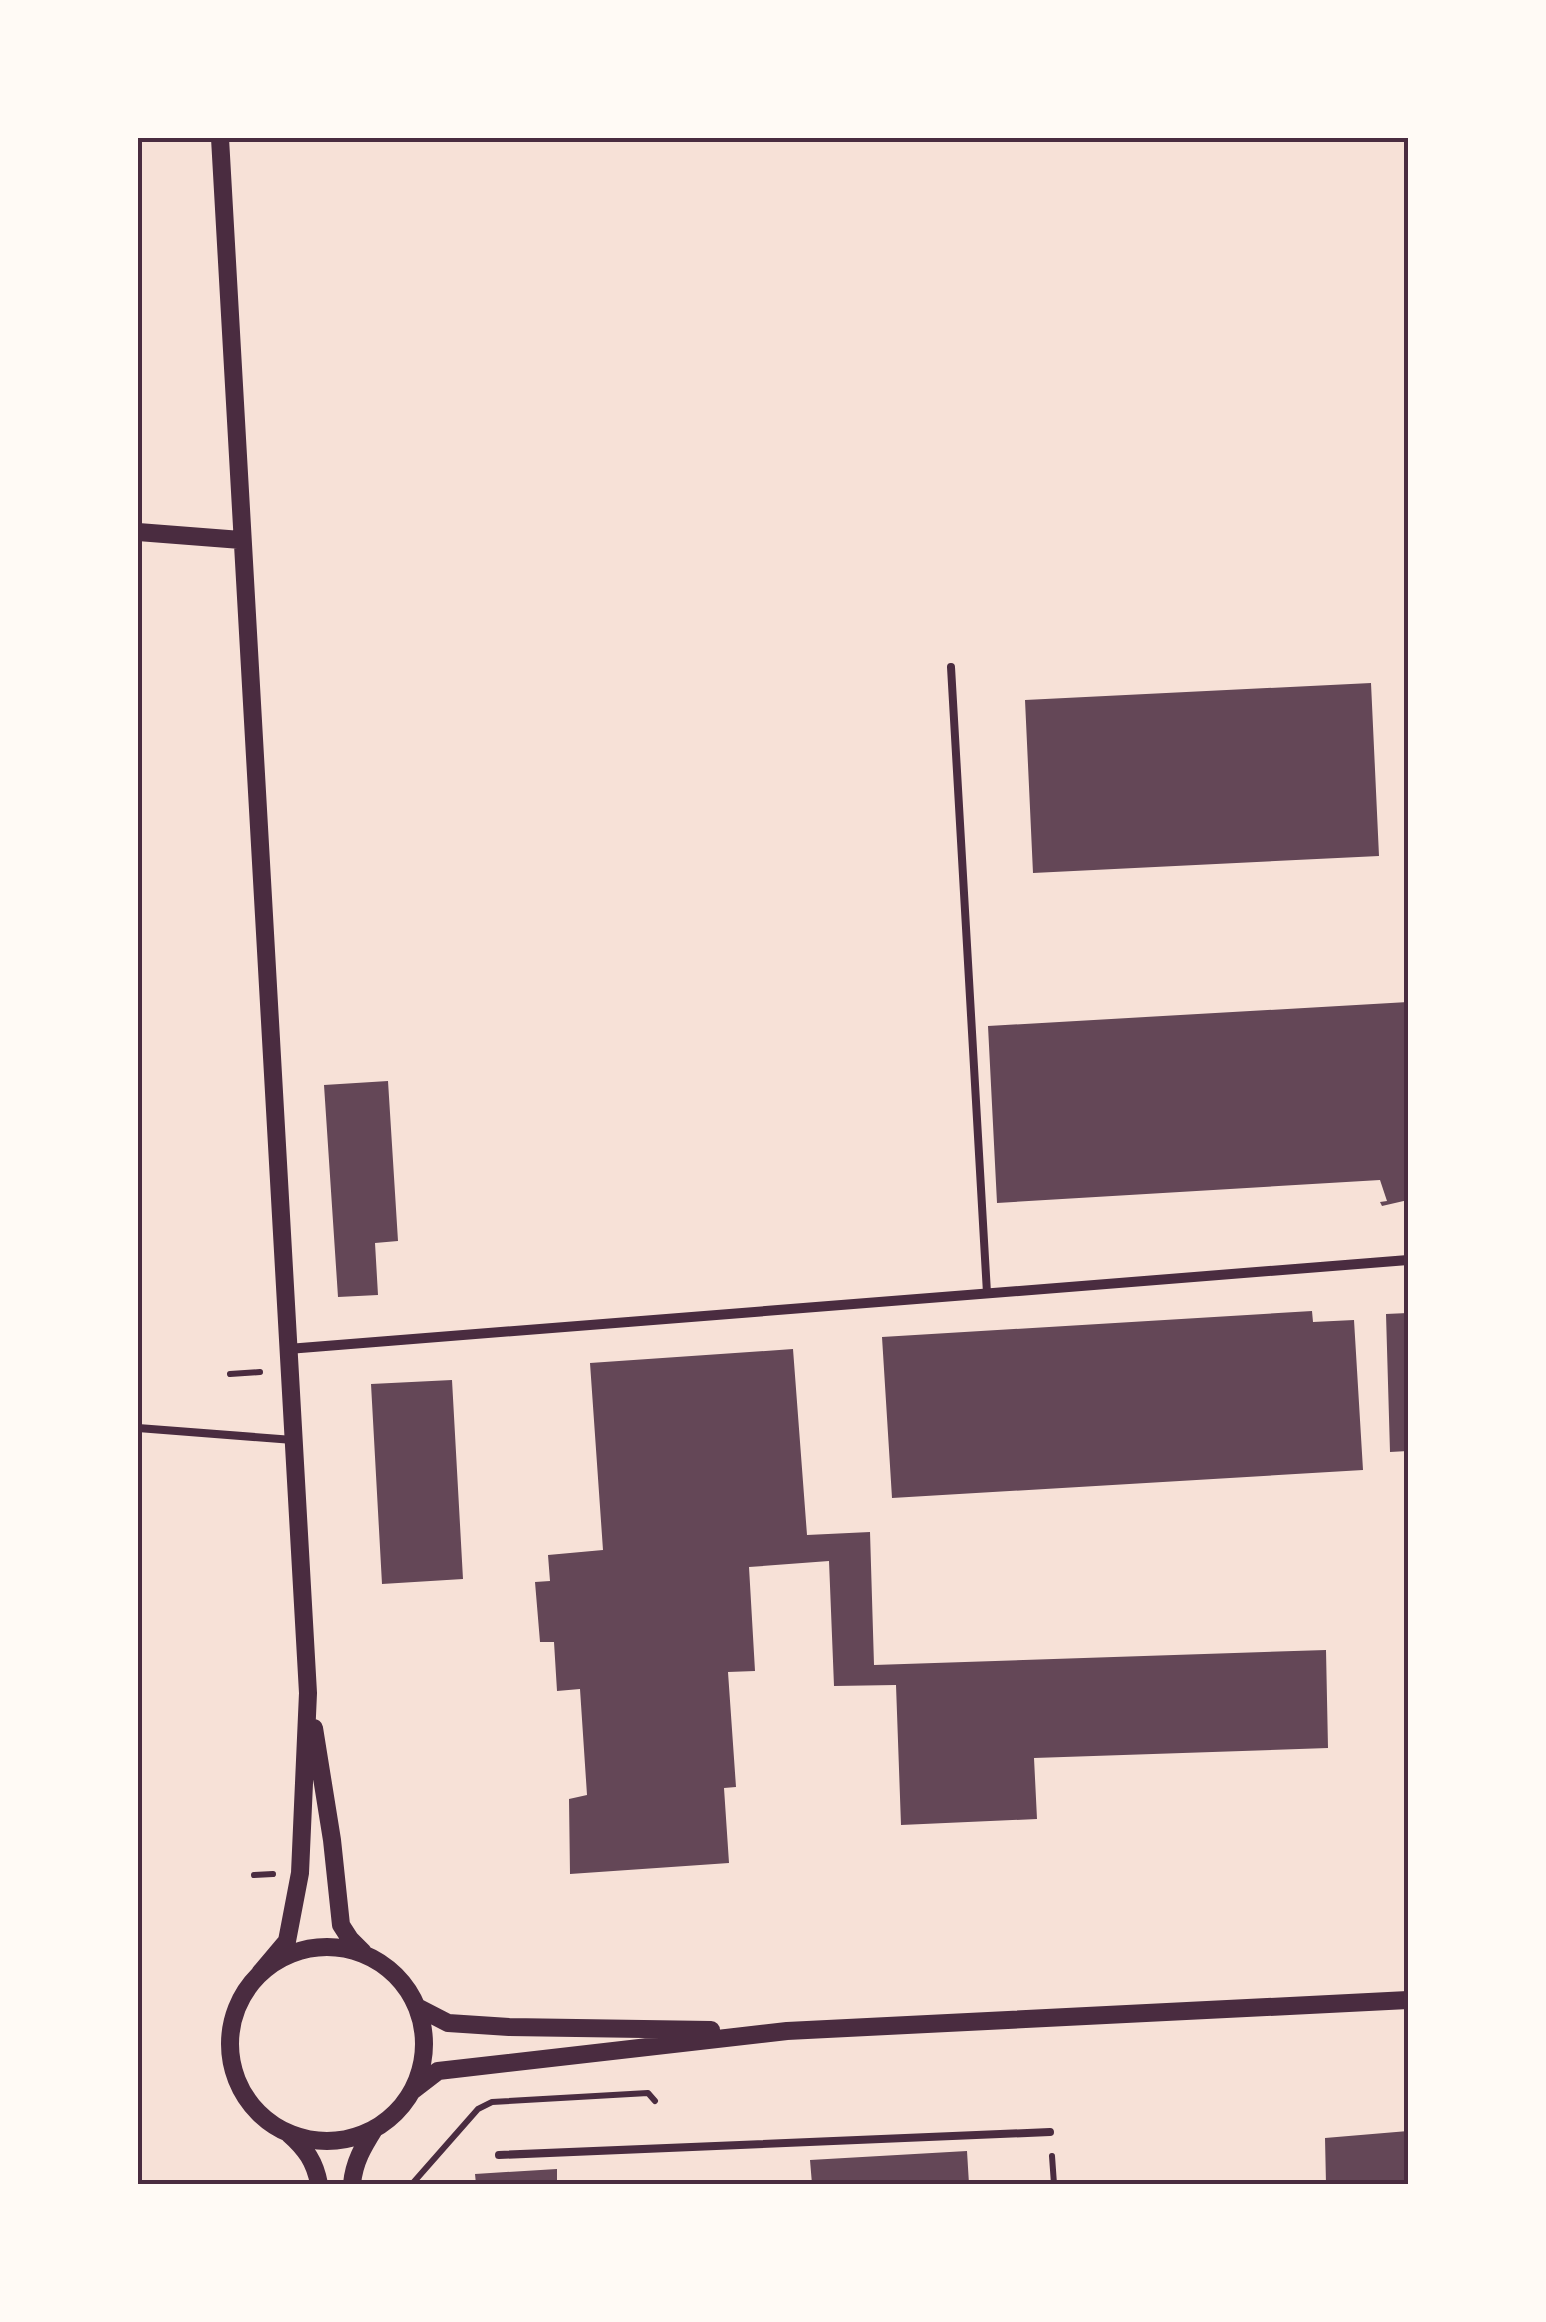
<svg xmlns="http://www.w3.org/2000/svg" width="1546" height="2322" font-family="'Sofia Sans Condensed',sans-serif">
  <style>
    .building { fill: #644757 }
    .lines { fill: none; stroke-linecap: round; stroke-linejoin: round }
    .path { stroke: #4a2c40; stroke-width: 6 }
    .service { stroke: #4a2c40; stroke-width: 8 }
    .minor { stroke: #4a2c40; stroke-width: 10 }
    .tertiary { stroke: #4a2c40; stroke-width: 18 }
    .neatline { fill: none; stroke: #4a2c40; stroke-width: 4 }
  </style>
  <rect width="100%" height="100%" fill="#f7e1d7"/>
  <path class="building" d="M1371,683L1379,856L1033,873L1025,700Z
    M1408,1002V1200L1382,1206L1380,1202L1387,1201L1380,1180L997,1203L988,1026Z
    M388,1081L398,1241L375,1243L378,1295L338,1297L324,1085Z
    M1312,1311L1313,1322L1354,1320L1363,1470L892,1498L882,1337Z
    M1408,1313V1451L1390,1452L1386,1314Z
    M793,1349L807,1535L870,1532L874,1665L1326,1650L1328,1748L1034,1758L1037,1819L901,1825L896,1685L834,1686L829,1561L749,1567L755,1671L728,1672L736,1787L724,1788L729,1863L570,1874L569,1799L587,1795L580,1689L557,1691L554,1642H540L535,1582L550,1581L548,1555L603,1550L590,1363Z
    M452,1380L463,1579L382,1584L371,1384Z
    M1408,2131V2184H1326L1325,2138Z
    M967,2151L969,2184H812L810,2160Z
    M557,2169V2184H476L475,2174Z"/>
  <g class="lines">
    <path class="path" d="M230,1374L260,1372
      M254,1875L273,1874
      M1052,2156L1054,2184
      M412,2184L478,2109L492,2102L648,2093L655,2101"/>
    <path class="service" d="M951,667L987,1293
      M138,1428L293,1440
      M499,2155L1050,2132"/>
    <path class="minor" d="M288,1349L1408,1260"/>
    <path class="tertiary" d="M220,138L308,1693L300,1873L287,1941L260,1973
      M138,532L241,540
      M314,1728L332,1840L341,1925L350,1939L363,1952
      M230 2044a97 97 0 1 1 194 0a97 97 0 1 1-194 0Z
      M417,2007L448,2023L509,2027L711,2030
      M412,2091L438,2071L787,2031L1408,2000
      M289,2134C306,2149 315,2162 319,2184
      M352,2184C354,2162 363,2147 375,2128"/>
  </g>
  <rect width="1546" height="2322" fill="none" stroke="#fffaf5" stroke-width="280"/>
  <rect x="140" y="140" width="1266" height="2042" class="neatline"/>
</svg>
